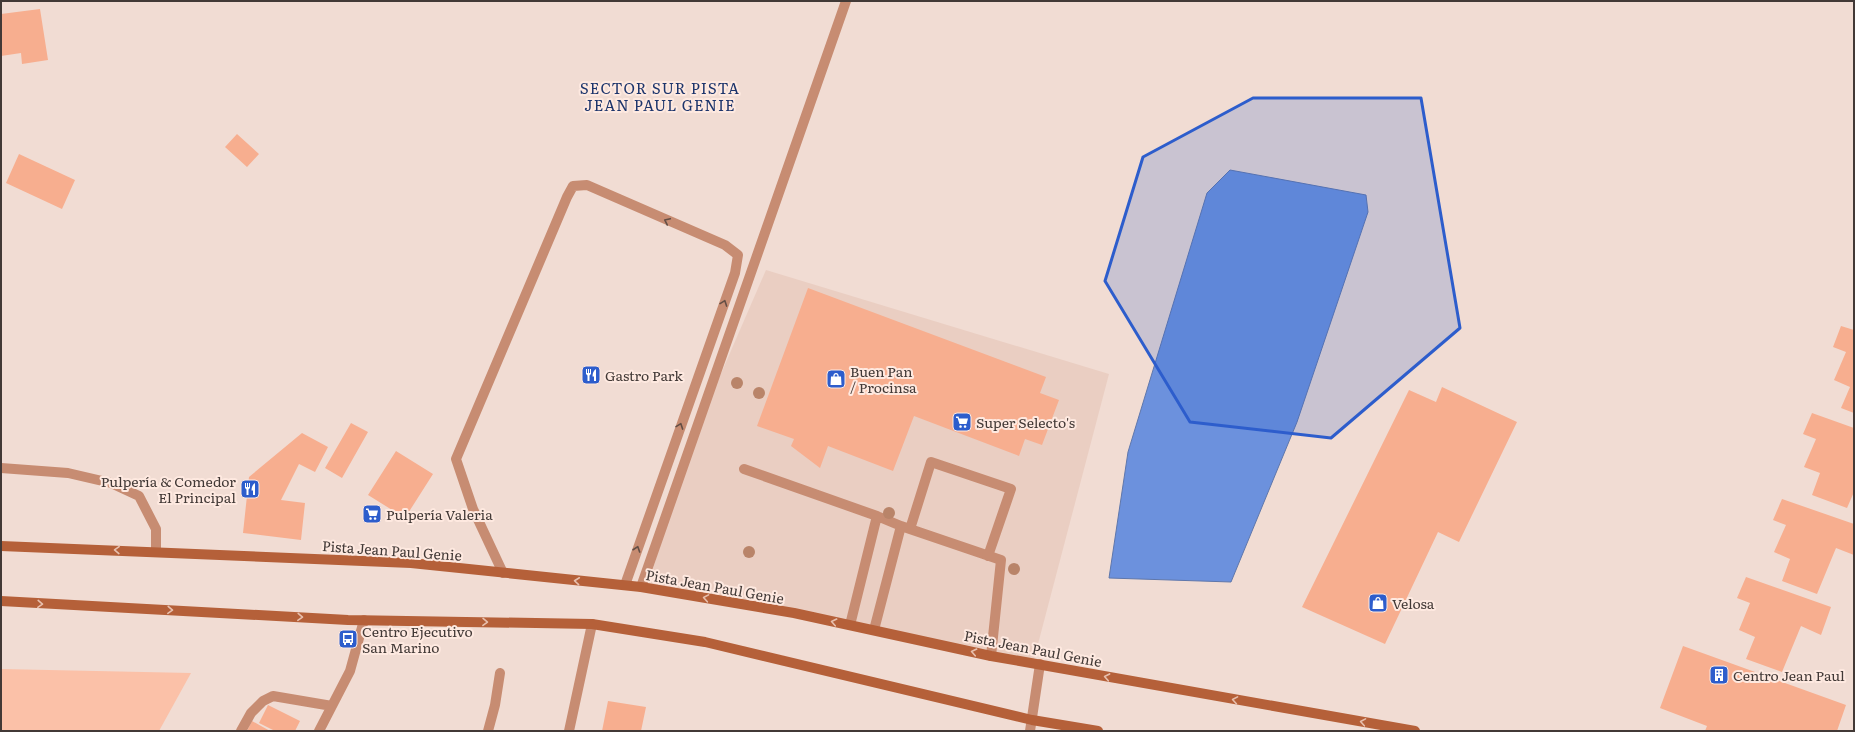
<svg xmlns="http://www.w3.org/2000/svg" width="1855" height="732" font-family="Literata,serif">
  <style>
    .built { fill: #eacec2 }
    .green { fill: #fbc1a8 }
    .water { fill: #6c91dd; stroke: #5f77ab }
    .building { fill: #f7ae8f }
    .lines { fill: none; stroke-linecap: round; stroke-linejoin: round }
    .service { stroke: #c78c72; stroke-width: 10 }
    .minor { stroke: #c78c72; stroke-width: 10 }
    .secondary { stroke: #b56039; stroke-width: 10 }
    .tree { fill: #b98469 }
    .oneway { stroke: #634e45 }
    .oneway2 { stroke: #e8c0ae }
    .marked { fill: #2d5dcc; fill-opacity: 0.2; stroke: #2d5dcc; stroke-width: 3; stroke-linejoin: round }
    .labels { text-anchor: middle; dominant-baseline: central; stroke-width: 4; stroke-linejoin: round; paint-order: stroke }
    .poi-label { font-size: 14px; fill: #423936; stroke: #fee9e0; text-anchor: start }
    .street-label { font-size: 14px; fill: #423936; stroke: #fee9e0 }
    .neighbourhood-label { font-size: 15px; letter-spacing: 1px; fill: #1c346b; stroke: #fee9e0 }
  </style>
  <rect width="100%" height="100%" fill="#f1dcd3"/>
  <path class="built" d="M766,270L1109,374L1033,663L647,588L694,436Z"/>
  <path class="green" d="M1,669L191,673L159,731H1Z"/>
  <path class="water" d="M1230,170L1366,195L1368,212L1297,422L1231,582L1109,578L1128,452L1207,193Z"/>
  <path class="building" d="M40,9L48,60L22,64L21,53L1,56V14Z
    M237,134L259,154L247,167L225,147Z
    M19,154L75,180L62,209L6,183Z
    M808,288L1046,377L1040,393L1059,400L1042,445L1025,439L1019,456L914,416L893,471L828,446L820,468L791,446L794,439L757,426Z
    M1841,326L1854,330V413L1841,408L1850,387L1834,380L1846,352L1833,347Z
    M1442,387L1517,422L1459,542L1438,532L1385,644L1302,607L1409,390L1436,402Z
    M1812,413L1854,428V492L1847,508L1812,495L1820,473L1804,467L1816,439L1803,434Z
    M351,423L368,432L342,478L325,468Z
    M302,433L328,447L315,472L299,464L281,500L305,503L301,540L243,533L249,477Z
    M396,451L433,474L405,518L368,495Z
    M1782,499L1854,524V555L1836,548L1817,594L1782,581L1790,559L1774,552L1786,525L1773,520Z
    M1746,577L1831,607L1821,635L1801,626L1782,672L1746,659L1755,637L1739,630L1750,603L1737,598Z
    M1683,646L1846,705L1837,731H1705L1707,726L1660,708Z
    M608,701L646,707L641,731H602Z
    M268,705L300,721L295,731H275L259,723Z
    M252,721L270,731H247Z"/>
  <g class="lines">
    <path class="service" d="M1,468L68,473L111,483L139,496L156,529V552
      M744,469L877,516L850,625
      M901,526L1001,560L991,656
      M910,529L931,462L1011,489L988,556
      M503,573L473,509L456,459L567,197L573,186L587,185L725,245L738,255L735,273L625,585
      M874,630L901,526L877,516
      M241,731L251,713L263,701L273,696L332,706
      M319,731L350,671L364,620
      M488,731L495,705L500,673
      M569,731L592,624"/>
    <path class="minor" d="M641,587L846,1
      M1030,731L1040,664"/>
    <path class="secondary" d="M1,546L411,563L641,587L794,613L991,656L1415,731
      M1,601L348,620L592,624L705,642L1032,720L1098,731"/>
  </g>
  <g class="tree">
    <circle cx="737" cy="383" r="6"/>
    <circle cx="759" cy="393" r="6"/>
    <circle cx="889" cy="513" r="6"/>
    <circle cx="749" cy="552" r="6"/>
    <circle cx="1014" cy="569" r="6"/>
  </g>
  <defs><path id="oneway-chevron" d="M-2-3.5L2.5 0L-2 3.5" fill="none" stroke-width="1.6" stroke-linecap="round" stroke-linejoin="round"/></defs>
  <g class="oneway">
    <use href="#oneway-chevron" transform="translate(667 221) rotate(-155)"/>
    <use href="#oneway-chevron" transform="translate(724 303) rotate(-70)"/>
    <use href="#oneway-chevron" transform="translate(680 426) rotate(-70)"/>
    <use href="#oneway-chevron" transform="translate(637 549) rotate(-71)"/>
  </g>
  <g class="oneway2">
    <use href="#oneway-chevron" transform="translate(117 550) rotate(-178)"/>
    <use href="#oneway-chevron" transform="translate(577 581) rotate(-174)"/>
    <use href="#oneway-chevron" transform="translate(706 598) rotate(-170)"/>
    <use href="#oneway-chevron" transform="translate(40 604) rotate(3)"/>
    <use href="#oneway-chevron" transform="translate(170 610) rotate(3)"/>
    <use href="#oneway-chevron" transform="translate(300 617) rotate(3)"/>
    <use href="#oneway-chevron" transform="translate(485 622) rotate(1)"/>
    <use href="#oneway-chevron" transform="translate(834 622) rotate(-168)"/>
    <use href="#oneway-chevron" transform="translate(974 652) rotate(-168)"/>
    <use href="#oneway-chevron" transform="translate(1107 677) rotate(-169)"/>
    <use href="#oneway-chevron" transform="translate(1235 700) rotate(-170)"/>
    <use href="#oneway-chevron" transform="translate(1363 722) rotate(-170)"/>
  </g>
  <path class="marked" d="M1253,98H1421L1460,328L1331,438L1190,422L1105,281L1143,157Z"/>
  <defs>
    <symbol id="restaurant-square" viewBox="-11 -11 22 22"><rect x="-9" y="-9" width="18" height="18" rx="4" fill="#2d5dcc" stroke="#fee9e0"/><path d="M-5-6h1v4h1v-4h1v4h1v-4h1v5L-1.5 .5V6h-2V.5L-5-1ZM5-6V6H3V1.5H1.5Q1.5-4 5-6Z" fill="#fff"/></symbol>
    <symbol id="shop-square" viewBox="-11 -11 22 22"><rect x="-9" y="-9" width="18" height="18" rx="4" fill="#2d5dcc" stroke="#fee9e0"/><path d="M-5-2.5h2.3a2.7 3.5 0 0 1 5.4 0H5L5.5 6h-11ZM-1.5-2.5h3a1.5 2.3 0 0 0-3 0Z" fill="#fff"/></symbol>
    <symbol id="supermarket-square" viewBox="-11 -11 22 22"><rect x="-9" y="-9" width="18" height="18" rx="4" fill="#2d5dcc" stroke="#fee9e0"/><path d="M-6-5.5h2.5l.6 2H6L4.5 2H-2.5L-4.4-4H-6ZM-1.5 3.2a1.3 1.3 0 1 0 .1 0ZM3 3.2a1.3 1.3 0 1 0 .1 0Z" fill="#fff"/></symbol>
    <symbol id="bus-square" viewBox="-11 -11 22 22"><rect x="-9" y="-9" width="18" height="18" rx="4" fill="#2d5dcc" stroke="#fee9e0"/><path d="M-5-6H5V4H4V6H2V4H-2V6H-4V4H-5ZM-3.5-4V0h7V-4ZM-3.5 1.2v1.5H-2V1.2ZM2 1.2v1.5H3.5V1.2Z" fill="#fff"/></symbol>
    <symbol id="building-square" viewBox="-11 -11 22 22"><rect x="-9" y="-9" width="18" height="18" rx="4" fill="#2d5dcc" stroke="#fee9e0"/><path d="M-4-6H4V6H1V3H-1V6H-4ZM-2.5-4.3h1.7v1.8h-1.7ZM.8-4.3h1.7v1.8H.8ZM-2.5-1h1.7V.8h-1.7ZM.8-1h1.7V.8H.8Z" fill="#fff"/></symbol>
  </defs>
  <g fill-rule="evenodd">
    <use href="#restaurant-square" x="580" y="364" width="22" height="22"/>
    <use href="#shop-square" x="825" y="368" width="22" height="22"/>
    <use href="#supermarket-square" x="951" y="411" width="22" height="22"/>
    <use href="#restaurant-square" x="239" y="478" width="22" height="22"/>
    <use href="#supermarket-square" x="361" y="503" width="22" height="22"/>
    <use href="#shop-square" x="1367" y="592" width="22" height="22"/>
    <use href="#bus-square" x="337" y="628" width="22" height="22"/>
    <use href="#building-square" x="1708" y="664" width="22" height="22"/>
  </g>
  <g class="labels">
    <g class="poi-label">
      <text x="850" y="371">Buen Pan<tspan x="850" dy="16">/ Procinsa</tspan></text>
      <text x="605" y="375">Gastro Park</text>
      <text x="976" y="422">Super Selecto's</text>
      <text x="236" y="481" text-anchor="end">Pulpería &amp; Comedor<tspan x="236" dy="16">El Principal</tspan></text>
      <text x="386" y="514">Pulpería Valeria</text>
      <text x="1392" y="603">Velosa</text>
      <text x="362" y="631">Centro Ejecutivo<tspan x="362" dy="16">San Marino</tspan></text>
      <text x="1733" y="675">Centro Jean Paul</text>
    </g>
    <g class="street-label">
      <text transform="translate(392 550) rotate(4)">Pista Jean Paul Genie</text>
      <text transform="translate(715 586) rotate(10)">Pista Jean Paul Genie</text>
      <text transform="translate(1033 648) rotate(11)">Pista Jean Paul Genie</text>
    </g>
    <g class="neighbourhood-label">
      <text x="660" y="87">SECTOR SUR PISTA<tspan x="660" dy="17">JEAN PAUL GENIE</tspan></text>
    </g>
  </g>
  <rect width="1855" height="732" fill="none" stroke="#423936" stroke-width="4"/>
</svg>
